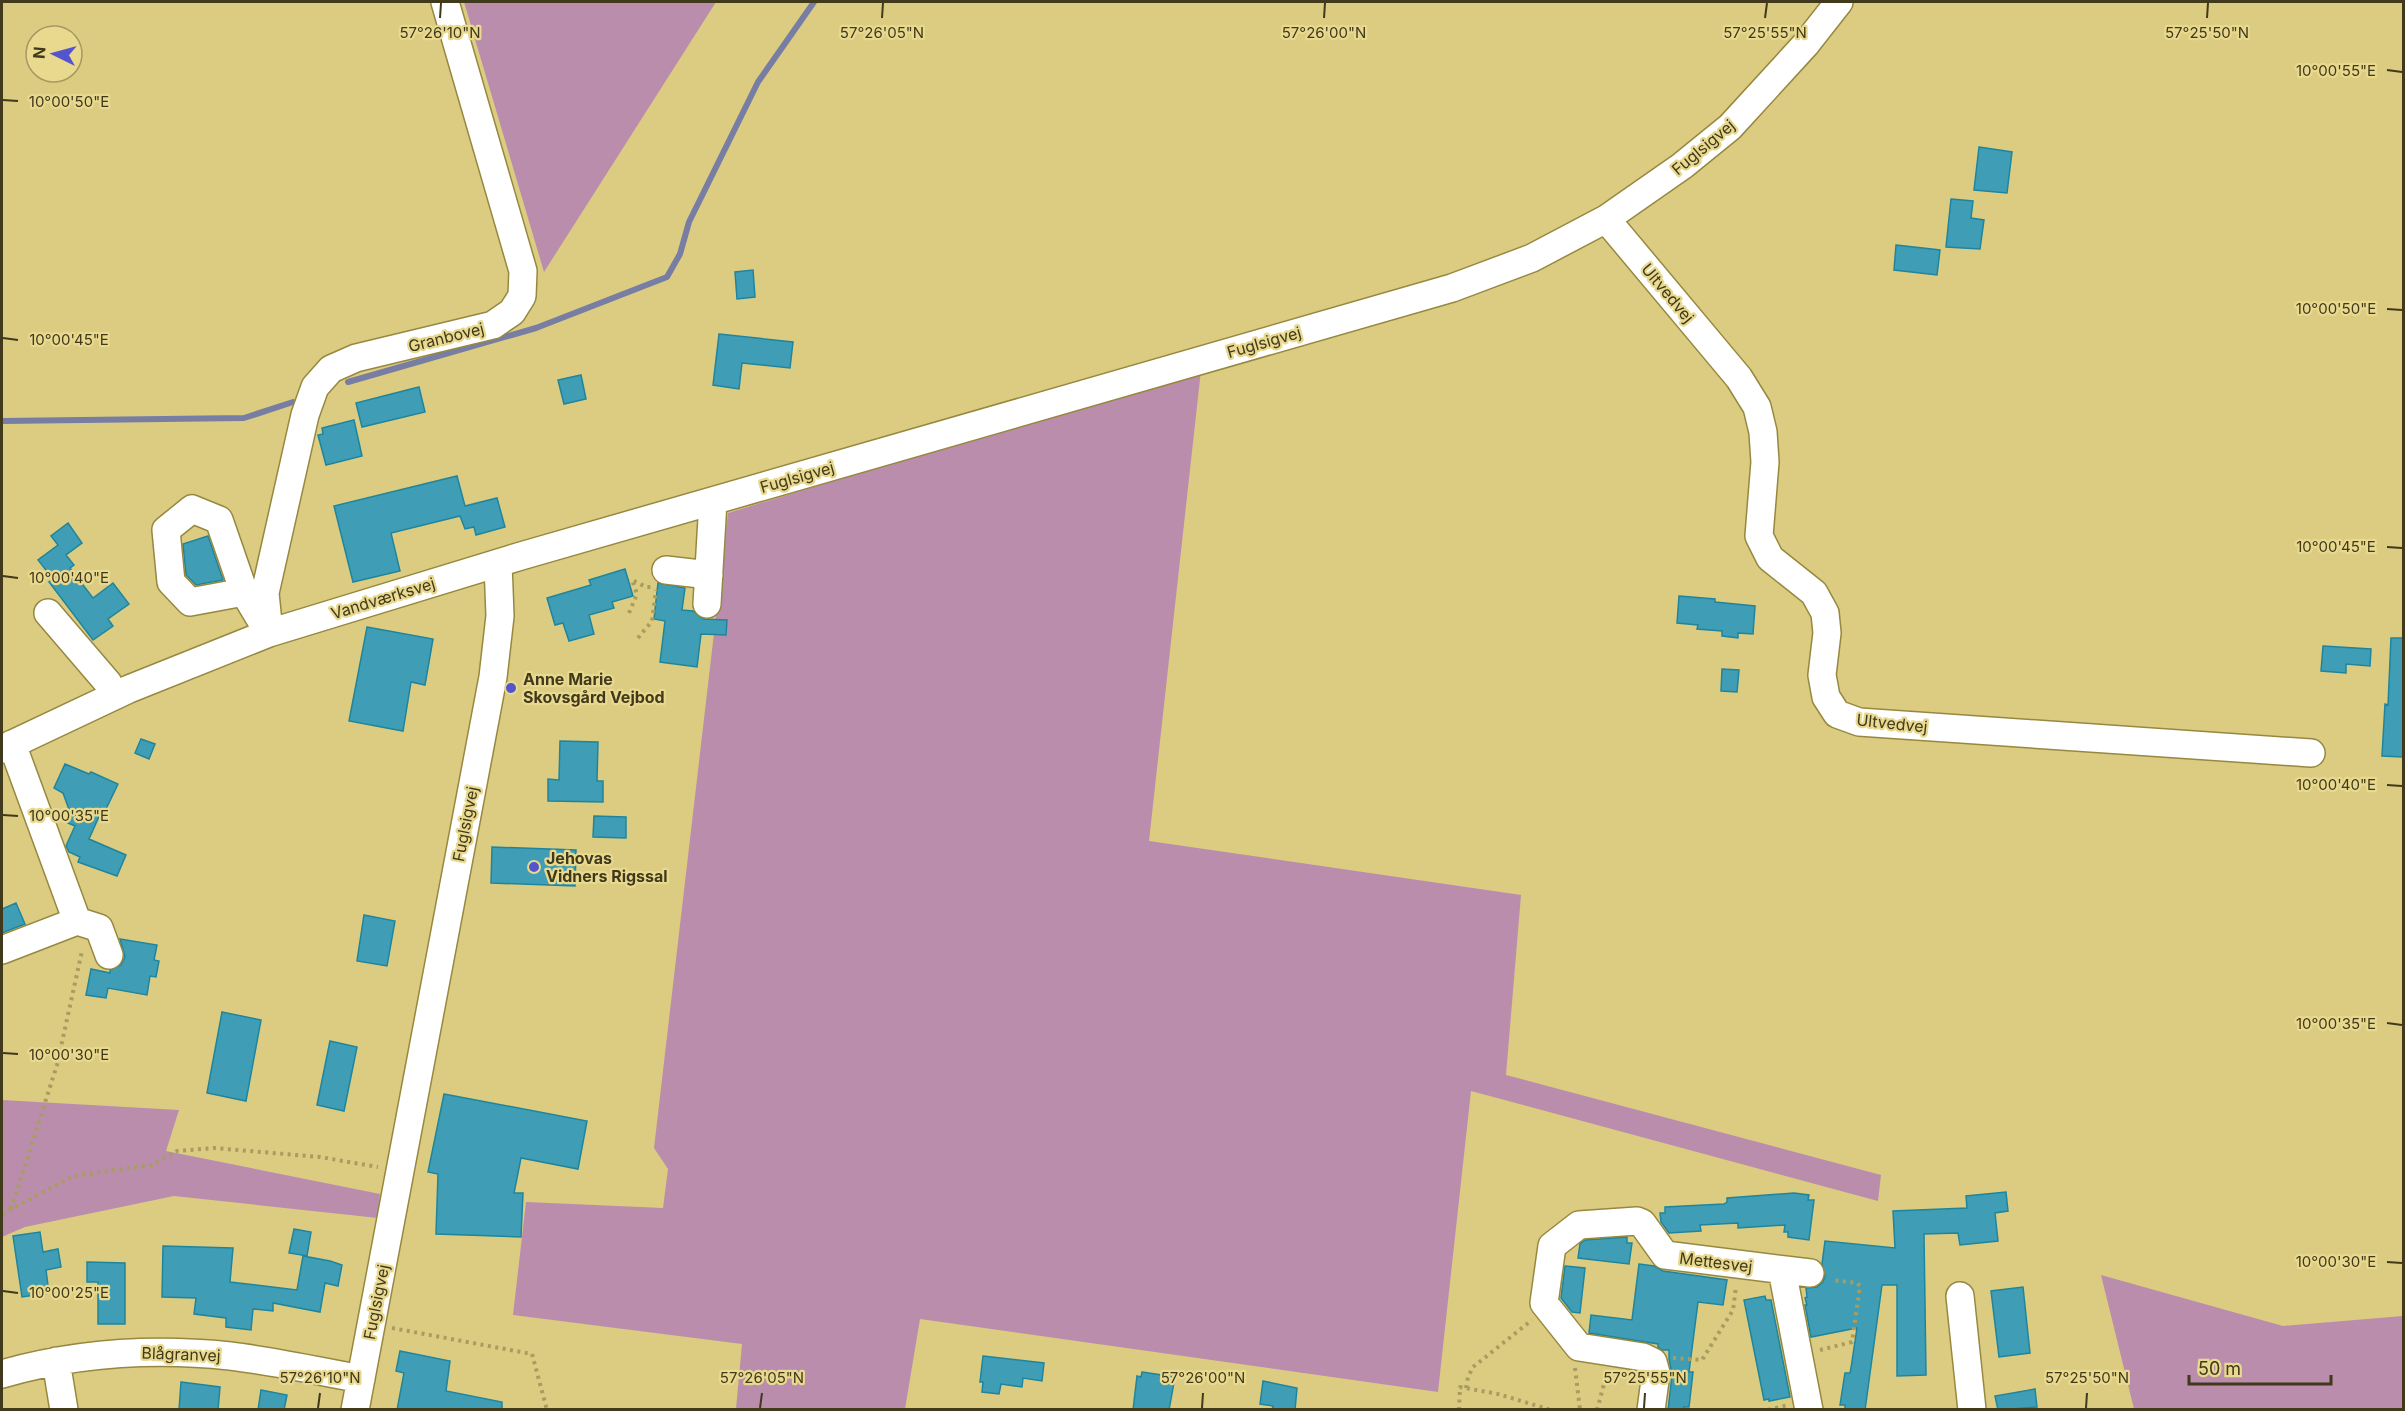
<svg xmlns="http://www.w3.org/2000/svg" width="2405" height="1411" font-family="Inter,sans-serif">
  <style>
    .green { fill: #ba8dad }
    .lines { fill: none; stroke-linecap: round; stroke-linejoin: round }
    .stream { stroke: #787da3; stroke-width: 6 }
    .building { fill: #3f9eb6; stroke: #1f859d; stroke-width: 1.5 }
    .minor-casing { stroke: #978840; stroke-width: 30 }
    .path { stroke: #a99c61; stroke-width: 4; stroke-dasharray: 3 4.5; stroke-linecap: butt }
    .minor { stroke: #fff; stroke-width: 27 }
    .ticks { fill: none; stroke: #40391b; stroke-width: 2 }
    .poi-dot { fill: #5455cc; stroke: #e8d98f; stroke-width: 2 }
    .labels { text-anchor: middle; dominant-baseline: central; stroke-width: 4.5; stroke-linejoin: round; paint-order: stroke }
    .street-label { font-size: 16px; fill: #40391b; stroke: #e8d98f }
    .poi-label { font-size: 16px; font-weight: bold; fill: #40391b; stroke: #e8d98f; text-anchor: start }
    .ticks-label { font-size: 15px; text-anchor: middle; fill: #40391b; stroke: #e8d98f; stroke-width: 4.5; stroke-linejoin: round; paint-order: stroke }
  </style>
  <rect width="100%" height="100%" fill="#dbcc82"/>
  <path class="green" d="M464,2H716L544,272Z
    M1201,370L1149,841L1521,895L1506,1075L1881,1175L1878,1201L1471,1091L1438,1392L920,1319L905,1409H736L742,1344L513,1315L526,1202L663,1208L668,1169L654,1148L728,513Z
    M2,1100L179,1110L166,1151L380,1194L378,1218L174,1196L25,1227L2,1237Z
    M2101,1275L2283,1326L2403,1316V1409H2134Z"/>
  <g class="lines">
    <path class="stream" d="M348,382L536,328L667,277L680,254L689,222L758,82L814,2
      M2,421L244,418L293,402"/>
  </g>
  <path class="building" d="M1979,147L2012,152L2007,193L1974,190Z
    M1951,199L1973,201L1971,218L1984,220L1980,249L1946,247Z
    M1896,245L1940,250L1937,275L1894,270Z
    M753,270L755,297L737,299L735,272Z
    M719,334L793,342L790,368L742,363L739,389L713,385Z
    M581,375L586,399L564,404L558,380Z
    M419,387L425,412L362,427L356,403Z
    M354,420L362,456L326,465L318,435L323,434L322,428Z
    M457,476L465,506L497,498L505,527L476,535L474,527L465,529L460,516L391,533L400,571L353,582L334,506Z
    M68,523L82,543L66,555L74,565L70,568L93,598L113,583L129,604L108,619L113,626L93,640L49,582L53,579L38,560L58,545L51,536Z
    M208,536L223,580L196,585L186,575L183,544Z
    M625,569L633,596L612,602L614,608L589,615L594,634L569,641L563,623L555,625L547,598L591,585L589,580Z
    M658,583L685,588L682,610L693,611L703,619L727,620L726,635L701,634L697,667L660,662L665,621L654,619Z
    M1679,596L1715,599V602L1755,606L1753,634L1738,633V638L1722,636V631L1697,629L1698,625L1677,623Z
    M367,627L433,639L425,685L411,682L403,731L349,721Z
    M2391,638H2403V757L2382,756L2385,704L2388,705Z
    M2323,646L2371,649L2370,666L2346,664V673L2321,671Z
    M1722,669L1739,670L1737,692L1721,691Z
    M141,739L155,744L149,759L135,753Z
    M560,741L598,742L597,781H603V802L548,801V779L559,780Z
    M65,764L89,774L91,772L118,784L105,811L102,810L89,839L126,855L117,876L78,862L80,857L69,852L66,846L75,826L68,823L71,815L63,793L54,788Z
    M594,816L626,817V838L593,837Z
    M492,847L576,850L575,886L491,883Z
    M16,903L25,924L2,933V909Z
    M364,915L395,921L387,966L357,961Z
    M120,939L157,945L154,960L159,961L156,977L150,976L147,995L108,988L106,998L86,995L91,969L110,973V970L121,965L125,957Z
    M222,1012L261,1020L246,1101L207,1093Z
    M330,1041L357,1047L344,1111L317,1105Z
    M444,1094L587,1121L578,1169L521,1158L514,1193H523L521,1237L436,1234L438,1174L428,1172Z
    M2006,1192L2008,1211L1995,1213L1998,1241L1960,1245L1958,1233L1924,1234L1926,1375L1897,1376V1285H1882L1865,1410H1845V1405H1840L1845,1373H1850L1851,1368L1857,1328L1811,1337L1805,1305H1807L1805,1298L1807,1297L1806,1288L1817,1287L1823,1282L1825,1276L1822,1264L1825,1241L1895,1248L1893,1211L1967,1208L1966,1196Z
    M1794,1193L1809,1195L1808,1200H1814L1809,1240L1788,1237V1232H1784L1785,1225L1738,1228V1223L1700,1225L1701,1231L1669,1233L1661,1222L1660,1213H1665V1207L1724,1204L1727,1202V1198Z
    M294,1229L311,1232L307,1256L289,1253Z
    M40,1232L43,1252L58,1249L61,1267L46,1270L49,1293L22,1297L13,1236Z
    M1627,1237V1243H1632L1629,1264L1578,1258L1580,1244L1585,1240Z
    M163,1246L233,1248L230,1282L297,1290L303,1256L330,1261L342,1265L338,1286L325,1283L320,1312L273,1303V1311L253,1309L251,1330L226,1327V1318L194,1314L196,1298L162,1297Z
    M87,1262L125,1263V1324H98V1282H87Z
    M1639,1264L1654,1266L1663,1271L1727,1280L1723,1305L1698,1302L1689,1372H1693L1689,1407H1684V1410H1668L1672,1375L1669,1359V1350H1662L1658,1347V1344L1589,1333L1591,1315L1632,1320Z
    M1565,1266L1585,1268L1580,1313L1572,1312L1561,1298Z
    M2023,1287L2030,1353L1999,1357L1991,1291Z
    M1765,1296L1766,1300H1771L1790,1397L1769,1401V1399L1764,1400L1744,1300Z
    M400,1351L450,1361L446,1391L502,1402V1410H397L404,1373L396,1371Z
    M983,1356L1044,1363L1042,1381L1023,1378L1022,1387L1001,1384L999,1394L982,1392L983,1382H980Z
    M1142,1372L1175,1377L1169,1410H1133L1137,1376L1141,1377Z
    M1263,1381L1297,1388L1295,1410H1272L1273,1406L1260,1404Z
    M181,1382L220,1387L218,1410H179Z
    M2035,1389L2037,1407L1998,1410L1995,1396Z
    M261,1390L287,1395L284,1410H258Z"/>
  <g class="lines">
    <defs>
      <path id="minor" d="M1606,219L1739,378L1757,407L1763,432L1765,462L1759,536L1770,558L1814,593L1825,613L1827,633L1822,675L1826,697L1837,714L1859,722L2311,753
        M666,570L709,575
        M244,592L190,602L171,582L166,530L192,509L219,520L244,592L265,627
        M707,604L713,501
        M48,613L108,683L115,695
        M269,633L265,593L305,415L315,387L331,369L356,358L493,325L512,312L522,296L523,271L445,2
        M2,749L129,689L269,633L521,556L1452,288L1532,258L1606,219L1682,166L1730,127L1806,44L1839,2
        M77,921L99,928L109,955
        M2,950L77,921L12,744
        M1782,1270L1809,1410
        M1960,1296L1972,1410
        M56,1361L64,1410
        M2,1374C76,1353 153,1348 230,1356C273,1361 318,1371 361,1379
        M355,1410L493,677L500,616L498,563
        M1651,1410L1656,1373L1653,1362L1643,1357L1579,1347L1544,1303L1552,1246L1579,1225L1637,1221L1642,1223L1665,1255L1810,1273"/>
    </defs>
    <use href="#minor" class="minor-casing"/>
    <path class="path" d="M629,613L637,594L632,580L646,587H653
      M638,638L652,621L656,590
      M11,1209L57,1065L82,951
      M2,1214L73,1176L152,1165L177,1151L214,1148L320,1157L378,1167
      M392,1328L532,1354L547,1410
      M1820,1350L1852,1342L1860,1286L1857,1283L1831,1280
      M1673,1358L1702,1360L1733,1310L1736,1287
      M1575,1368L1580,1410
      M1466,1388L1468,1377L1473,1367L1532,1320
      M1459,1410L1460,1387L1498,1394L1551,1410
      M1597,1410L1607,1373
      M1768,1410L1788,1405"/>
    <use href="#minor" class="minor"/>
  </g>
  <path class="ticks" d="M440,18L441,3M882,18L883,3M1324,18L1325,3M1765,18L1767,3M2207,18L2208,3M2387,70L2402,72M3,100L18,101M2387,309L2402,310M3,338L18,340M2387,547L2402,548M3,576L18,578M2387,785L2402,786M3,815L18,816M2387,1023L2402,1025M3,1053L18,1054M2387,1262L2402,1263M3,1291L18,1293M318,1408L320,1393M760,1408L762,1393M1202,1408L1203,1393M1644,1408L1645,1393M2086,1408L2087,1393"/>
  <g class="poi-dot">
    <circle cx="511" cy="688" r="6"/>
    <circle cx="534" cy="867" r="6"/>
  </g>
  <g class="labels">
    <g class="street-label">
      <text transform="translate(1703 147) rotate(-40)">Fuglsigvej</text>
      <text transform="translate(1668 293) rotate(50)">Ultvedvej</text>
      <text transform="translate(446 337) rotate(-14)">Granbovej</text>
      <text transform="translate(1264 342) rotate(-16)">Fuglsigvej</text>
      <text transform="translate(797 477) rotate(-16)">Fuglsigvej</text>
      <text transform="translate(383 598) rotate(-17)">Vandværksvej</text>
      <text transform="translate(1892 723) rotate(6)">Ultvedvej</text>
      <text transform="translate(465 824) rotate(-79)">Fuglsigvej</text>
      <text transform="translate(1716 1262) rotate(7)">Mettesvej</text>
      <text transform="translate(376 1302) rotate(-79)">Fuglsigvej</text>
      <text transform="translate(181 1354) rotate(2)">Blågranvej</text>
    </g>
    <g class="poi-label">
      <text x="523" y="679">Anne Marie<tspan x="523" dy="18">Skovsgård Vejbod</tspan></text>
      <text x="546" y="858">Jehovas<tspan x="546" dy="18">Vidners Rigssal</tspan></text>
    </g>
  </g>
  <g class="ticks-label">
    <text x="440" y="38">57°26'10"N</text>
    <text x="882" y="38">57°26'05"N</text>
    <text x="1324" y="38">57°26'00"N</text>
    <text x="1765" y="38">57°25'55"N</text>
    <text x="2207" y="38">57°25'50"N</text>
    <text x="2336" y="76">10°00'55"E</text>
    <text x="69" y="107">10°00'50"E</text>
    <text x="2336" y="314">10°00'50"E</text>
    <text x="69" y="345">10°00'45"E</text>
    <text x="2336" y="552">10°00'45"E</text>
    <text x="69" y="583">10°00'40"E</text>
    <text x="2336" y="790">10°00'40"E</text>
    <text x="69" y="821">10°00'35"E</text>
    <text x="2336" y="1029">10°00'35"E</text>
    <text x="69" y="1060">10°00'30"E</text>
    <text x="2336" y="1267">10°00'30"E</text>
    <text x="69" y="1298">10°00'25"E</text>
    <text x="320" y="1383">57°26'10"N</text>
    <text x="762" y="1383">57°26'05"N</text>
    <text x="1203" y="1383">57°26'00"N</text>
    <text x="1645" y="1383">57°25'55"N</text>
    <text x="2087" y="1383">57°25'50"N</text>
  </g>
  <rect width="2405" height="1411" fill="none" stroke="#40391b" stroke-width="6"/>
  <g transform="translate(54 54) rotate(275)"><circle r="28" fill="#e8d98f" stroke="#a59961" stroke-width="1.5"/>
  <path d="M0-4.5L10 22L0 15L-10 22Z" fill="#5455cc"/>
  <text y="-9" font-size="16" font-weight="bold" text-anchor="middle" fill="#40391b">N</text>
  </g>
  <path d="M2189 1375v9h142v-9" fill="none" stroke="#40391b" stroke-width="3"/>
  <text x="2198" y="1375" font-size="18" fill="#40391b" stroke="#e8d98f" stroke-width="4.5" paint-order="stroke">50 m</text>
</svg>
